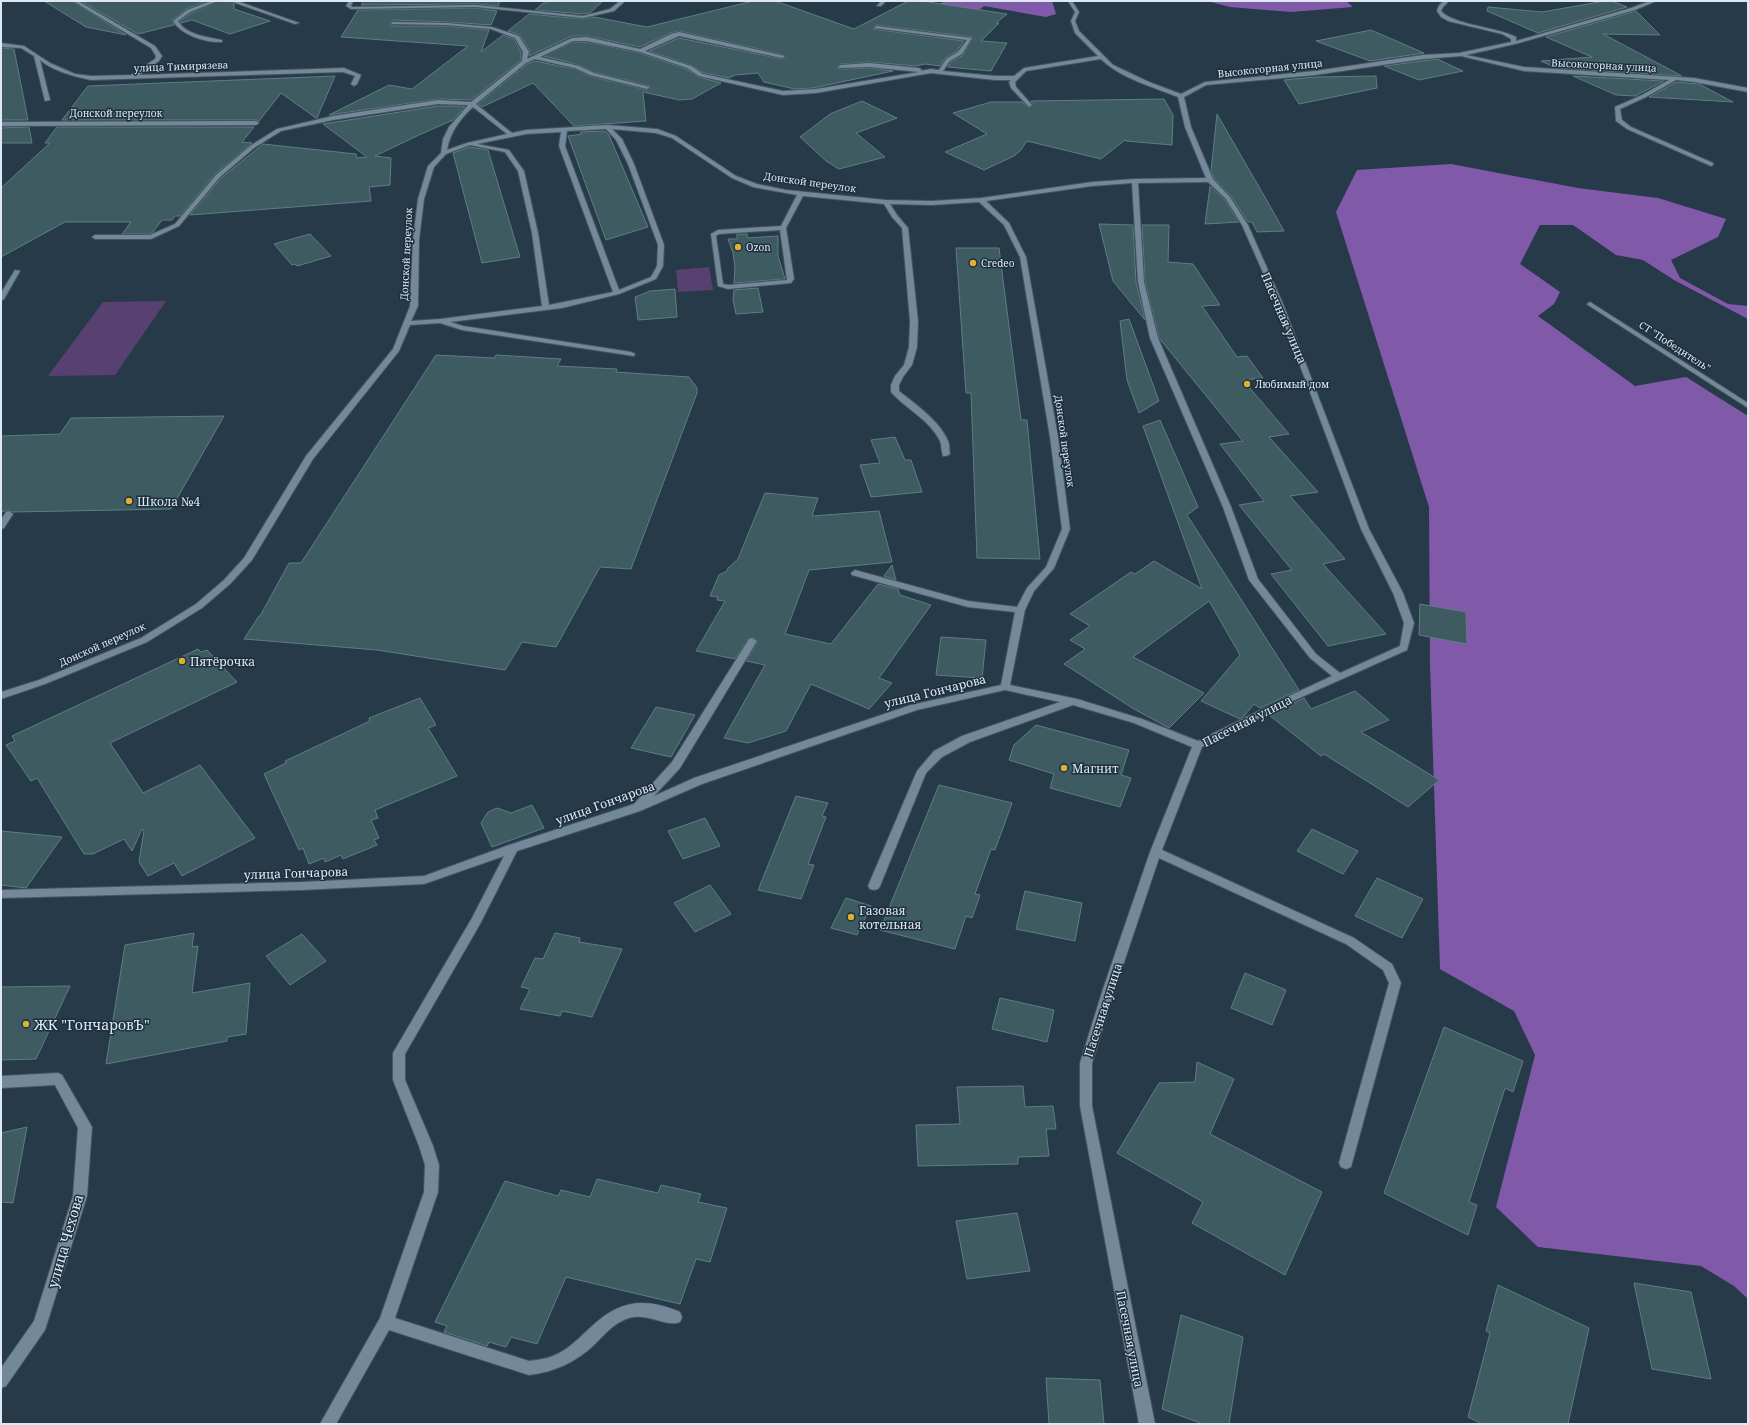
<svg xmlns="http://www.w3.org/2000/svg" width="1749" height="1425" font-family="'Noto Serif',serif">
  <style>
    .green { fill: #584170 }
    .forest { fill: #8159a9 }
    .building { fill: #3e5b61; stroke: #5f7d84 }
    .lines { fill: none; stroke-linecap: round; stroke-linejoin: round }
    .minor-casing { stroke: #455561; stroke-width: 2 }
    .minor { fill: #738899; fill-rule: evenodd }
    .poi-dot { fill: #ddb133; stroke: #1d2f3e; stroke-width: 1.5 }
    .labels { text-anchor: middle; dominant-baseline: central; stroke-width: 3; stroke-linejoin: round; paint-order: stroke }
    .far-street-label { font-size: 10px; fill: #dee9f3; stroke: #1d2f3e }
    .far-poi-label { font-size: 10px; fill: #dee9f3; stroke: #1d2f3e; text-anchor: start }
    .street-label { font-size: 12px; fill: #dee9f3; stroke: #1d2f3e }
    .poi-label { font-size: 12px; fill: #dee9f3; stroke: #1d2f3e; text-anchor: start }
    .near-poi-label { font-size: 14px; fill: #dee9f3; stroke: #1d2f3e; text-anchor: start }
    .near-street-label { font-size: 14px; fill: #dee9f3; stroke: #1d2f3e }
  </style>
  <rect width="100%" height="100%" fill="#273a49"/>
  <path class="green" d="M709,267L713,290L678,292L676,270Z
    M166,301L115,375L48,376L103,302Z"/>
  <path class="forest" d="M945,1H1052L1056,14L1046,17L984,6L964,22L917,16Z
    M1207,1H1346L1353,7L1291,12L1230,7Z
    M1451,164L1578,188L1658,198L1726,219L1718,237L1671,260L1680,278L1728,304L1748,306V319L1674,280L1643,260L1616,255L1573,225H1540L1520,264L1560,292L1554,304L1538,316L1635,386L1686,377L1748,416V1299L1734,1286L1701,1266L1538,1247L1496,1207L1535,1055L1514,1011L1440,969L1430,665L1429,507L1336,212L1357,170Z"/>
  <path class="building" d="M44,1H72L126,35L86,27Z
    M81,1H207L186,9L172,20L174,25L138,34Z
    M219,1H229L234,4V9L270,21L230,34L192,20L181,23L180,21L191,13Z
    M364,1H500L498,6L476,4L361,5Z
    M549,1H603L590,13L583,14L535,10L543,3H546Z
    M753,1H775L854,29L908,1H922L1007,14L996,23H999L981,41L1007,43L991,71L948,67L951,62L963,55L973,37L876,25L873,29L964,41L957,51L945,58L940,66L925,64L916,66L869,62L841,64L838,66V69L869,68L893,71L813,88L795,89L764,82L758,73L735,75L729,78L704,73L691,65L649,51L679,38L782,59L786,56L785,55L679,31L670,33L640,47L587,36H572L529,56L530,51L520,35L508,31L529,14L583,19L594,17L647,27Z
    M1605,1H1612L1627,7L1538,33L1487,11L1488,7L1542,12Z
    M476,8L497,11L491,25L447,22L393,20L390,24L391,26H447L489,30L481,52L503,35L514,39L521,52V60L471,100L438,99L329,115L389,85L412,89L468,46L341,37L358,10Z
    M1636,11L1660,35L1603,34L1682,76L1556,68L1541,61L1592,57L1546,37Z
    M1371,30L1424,53L1370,61L1316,41Z
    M573,42H587L640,53L686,69L699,77L721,83L692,99L679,100L643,92L646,121L574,126L533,83L482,107L478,104L527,64L535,61L575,69L590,76L647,90L651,87L650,86L594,72L579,65L544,56Z
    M1,48L14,49L28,120H1Z
    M1437,59L1463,71L1419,80L1384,66Z
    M335,76L317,118H316L281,93L259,121L256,120H62L88,86Z
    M1376,76L1377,88L1299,104L1284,80L1315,77Z
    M1573,76L1664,81L1635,96L1616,95Z
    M1676,82L1699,84L1733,102L1649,97Z
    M1164,99L1173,115L1172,145L1126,141L1125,140L1101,159L1027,141L1020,151L1014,156L984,170L945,152L987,134L953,113L991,102H1022L1029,108L1033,105L1031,101Z
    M862,101L897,118L856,133L885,157L839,169L826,161L800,137L830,114Z
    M438,106H465L453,120L419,135L375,156L391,158L390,185L369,187L371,201L190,215L221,178L263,144L356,154L357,158L367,157L323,124Z
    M1217,114L1270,206L1284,231L1257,232L1252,222H1248L1231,196L1214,178L1211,171Z
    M29,127L32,143H1V128Z
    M57,127H254L242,142L252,143L215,174L180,216H175L172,220H162L153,232L150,234H122L131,222H65L1,257V188L50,143H45Z
    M605,131L609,135L648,227L606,240L568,136L582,134L580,132Z
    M470,147L488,150L520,257L482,263L453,153Z
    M1210,186L1225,200L1239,222L1205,224Z
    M1099,224L1133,225L1136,282L1145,320L1113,281Z
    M1142,225H1169L1168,262L1193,264L1220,305L1202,306L1237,357L1247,356L1263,378L1243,380L1289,434L1269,437L1318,492L1290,496L1345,559L1323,564L1386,634L1328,646L1271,574L1292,570L1239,505L1264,501L1220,444L1243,441L1159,338L1145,282Z
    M310,234L331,256L297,266L295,264L292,265L274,244Z
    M737,234H747L748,238L778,236V256L785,279L734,283L735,267L733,253L728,239H737Z
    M956,248H999L1021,420H1027L1040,559L977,558L971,393H966Z
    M758,288L763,312L736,314L733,300L734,290Z
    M675,289L677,317L638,320L635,297L650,291Z
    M1129,319L1159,401L1139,413L1127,380L1120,321Z
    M436,355L494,358L496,355L561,359L557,366L617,369L616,372L689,377L697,388V393L631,569L600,567L556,647L522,642L505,670L377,650L244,639L259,616H260L289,563H301Z
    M224,416L171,509L13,512L9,510L1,512V436L60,434L71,418Z
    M1160,420L1198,507L1187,515L1299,690L1260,708L1254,704L1244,716L1240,719L1201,701L1240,655L1209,601L1133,657L1204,693L1169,728L1134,709L1064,664L1085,649L1070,640L1090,626L1070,614L1131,572L1135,574L1154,561L1202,589L1143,426Z
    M895,437L905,460H911L922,492L871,497L860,465L880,463L871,440Z
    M765,493L818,498L812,516L879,511L892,562L809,570L785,634L831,644L878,584L898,589L900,595L931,605L879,678L892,683L869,709L811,684L786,731L748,743L724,738L765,665L746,661L758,641L753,637L749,638L735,659L696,651L725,601L717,600L718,597L710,596L719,575L727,571L728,568L738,559Z
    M892,565L896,580L884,576Z
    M1420,604L1466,612L1467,644L1419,635Z
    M941,637L986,640L982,678L936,675Z
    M198,649L201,652L207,650L237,682L110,743L143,793L200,765L255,838L182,876L174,863L148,876L139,862L144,830L142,829L132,851L124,839L93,854H84L37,778L31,781L6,745L15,741L12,736Z
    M1355,691L1389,720L1361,732L1439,780L1408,807L1324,754L1321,756L1269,715L1304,698L1311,709Z
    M420,698L436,725L428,728L457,776L375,810L378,818L371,820L379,838L374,840L377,845L343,859L341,855L325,862L324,858L309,864L303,848L299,850L264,774L286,763L285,761L370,721L369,718Z
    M656,707L695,715L671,757L631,748Z
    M1036,725L1129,750L1121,775L1131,778L1120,807L1050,788L1054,774L1009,760L1014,745Z
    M939,785L1012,803L995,850L991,849L975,894L980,895L972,918L966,916L955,949L880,930Z
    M796,796L828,803L822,816L826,817L808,864L814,865L801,899L758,890Z
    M532,805L544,828L492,847L481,823L488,812L497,808L511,813Z
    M705,818L720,846L683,859L668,831Z
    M1312,829L1358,851L1343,874L1297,851Z
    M1,831L62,837L26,888L1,885Z
    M1377,878L1423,899L1402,938L1355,916Z
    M710,885L731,914L695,932L674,903Z
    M1025,891L1082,903L1075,941L1016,929Z
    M846,898L871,906L857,935L831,928Z
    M194,933L192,947L198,946L192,993L250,983L246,1034L227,1037V1041L106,1064L125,945Z
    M555,933L580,938L579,942L622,949L592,1017L562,1011L560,1016L520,1009L530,989L521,987L535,958L543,959Z
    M302,934L326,961L290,985L266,956Z
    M1245,973L1286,990L1272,1025L1231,1008Z
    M70,986L36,1059L1,1060V987Z
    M1000,998L1054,1010L1047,1042L992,1029Z
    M1444,1027L1523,1061L1513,1092L1505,1088L1469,1202L1477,1205L1468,1235L1384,1193Z
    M1197,1062L1234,1079L1210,1134L1322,1192L1285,1275L1192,1223L1203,1202L1117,1153L1159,1083L1195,1082Z
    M1023,1086L1025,1107L1053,1106L1056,1129H1046L1049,1156L1018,1157V1164L918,1166L916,1125L960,1124L957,1087Z
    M27,1127L13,1203L1,1202V1133Z
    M597,1179L658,1193L661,1185L701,1194L698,1202L727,1208L710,1262L696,1259L680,1304L566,1277L537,1344L511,1337L506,1347L489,1342L487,1346L444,1332L447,1326L435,1322L505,1181L558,1196L561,1190L590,1197Z
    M1017,1213L1030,1271L967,1279L956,1221Z
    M1634,1283L1691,1292L1711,1379L1652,1369Z
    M1498,1285L1589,1328L1568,1424H1482L1468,1417L1490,1333L1486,1331Z
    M1181,1315L1243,1337L1229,1424H1203L1162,1409Z
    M1046,1378L1100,1380L1104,1424H1049Z"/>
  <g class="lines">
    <defs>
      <path id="minor" d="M73,1H78L155,46L162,56L159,61L139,75L344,68L361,75L357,84L354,86L351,84L355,76L343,72L91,80C73,76 55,72 40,60L50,100L45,101L34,56L21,48L1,47V43L24,46L50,63L75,74L91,76L131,75L155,59L156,56L151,48Z
        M211,1H218L190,12L178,21C186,35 207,37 222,40V42C206,43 181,35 173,21L187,10Z
        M230,1H237L299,23L295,24Z
        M349,1H353L351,6L352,7L476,5L583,16L610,9L620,1H625L614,11L583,18L476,7L351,9L346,6Z
        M881,1H886L881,6H877Z
        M1068,1H1072L1079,12L1075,21L1079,31L1113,65L1149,82L1181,94L1205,82L1315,71L1423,55L1459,53L1511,42V39L1502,34L1448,21L1441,17L1437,11C1439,4 1442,1 1449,1L1443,7L1441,11C1453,25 1497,27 1516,37V41L1631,8L1650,1H1656L1635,10L1515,44L1466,55L1524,67L1694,78L1748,88V92L1694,82L1676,80L1646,97L1620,109L1622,120L1631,127L1713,163V165L1711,166L1627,129L1616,121L1615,107L1642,95L1669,80L1524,71L1461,56L1423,59L1315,75L1206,85L1184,97L1191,127L1213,179L1230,197L1248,225L1283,304L1369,529L1403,593L1414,623L1407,650L1295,700L1202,747L1162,850L1354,938L1392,964L1401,983L1351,1167L1346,1169L1341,1167L1339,1163L1389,983L1383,970L1346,944L1159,858L1115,989L1092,1063V1106L1155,1424H1139L1080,1106V1063L1103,989L1150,852L1192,747L1134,723L1073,705L970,742L942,757L926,773L880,886L878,889L874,890L870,889L868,886L917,771L934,751L962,736L1060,702L1005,690L917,710L702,784L640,811L517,851L480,924L405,1054V1080L433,1146L439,1165L438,1192L395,1318L529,1361C537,1360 546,1359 553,1356C568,1350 579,1338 590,1328C619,1300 644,1297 680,1312L682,1317L680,1322C666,1328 646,1311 626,1319C613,1324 604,1335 595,1344C576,1362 555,1372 529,1375L389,1330L336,1424H320L380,1318L424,1192L425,1165L419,1146L393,1080V1053L472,918L504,856L424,884L302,890L1,898V890L302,882L424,876L509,845L634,804L672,762L749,639L752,638L757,641L680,768L654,796L694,778L911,705L1001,685L1015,612L968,607L852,575L851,573L855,570L968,601L1017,607L1027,588L1046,567L1062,529L1050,437L1020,257L1004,225L979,202L932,205L890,204L897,215L908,228L918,321L917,347L912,365L903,377L899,385V391C916,405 939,420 948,441C950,445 949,450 950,454L946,456H943C941,451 942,446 940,441C929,419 906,409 891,392V385L895,376L904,365L909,347L910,321L902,228L892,217L884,204L803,196L786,228L794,279L791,283L728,289L718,286L711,234L718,230L781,226L797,195L753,187L732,178L672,138L656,133L612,129L622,139L634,164L664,245L663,266L656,279L619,294L562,308L450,322L463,326L631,352L635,354L634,356L462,330L440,323L410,325L399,351L313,459L252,560L230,584L202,608L147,642L45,684L1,699V692L39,680L141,638L196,604L224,580L244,558L306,456L393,349L410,306L413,240L418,199L428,166L441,153L443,139L449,127L468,105L438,104L333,120L281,131L254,148L220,177L179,226L151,239H95L92,237L95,235H150L175,224L216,175L250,146L277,129L333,116L438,100L471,102L522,61L523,52L515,38L491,29L447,25L391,24L393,22L447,23L492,27L519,36L529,52L527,59L572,38L587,37L640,49L671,34L679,32L785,56L782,58L679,36L645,51L691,66L703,74L783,91L816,89L919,72L869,67L839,68V66L841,65L869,63L919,68L922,70L920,71L931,69L939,70L946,59L958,52L967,40L874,28L876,26L972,38L962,54L950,61L943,71L995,76H1014L1024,68L1098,56L1075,33L1071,21L1075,12ZM573,41H587L640,52L687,68L699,76L783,95L816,93L931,73L995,80H1011L1009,82L1011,88L1029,107L1032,105L1016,87L1015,82L1026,71L1101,59C1120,78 1153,87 1178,97L1185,127L1206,178L1135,179L1092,182L981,198L932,201L886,200L786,190L757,184L736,176L676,136L657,129L607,125L526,130L512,133L476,104L526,63L535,59L575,68L590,75L647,89L650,87L594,73L579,66L540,57ZM473,107L507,134L467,143L447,150C450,132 460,119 473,107ZM606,129L616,140L628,164L658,245L657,266L651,277L619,290L565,146L567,131ZM561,132L559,146L613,292L549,305L538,233L524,171L509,150L477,144L526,134ZM470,145L505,152L518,171L532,233L542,306L440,319L411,321L418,306L419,240L424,199L434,167L446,154ZM1208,182L1226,199L1242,225L1277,304L1361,529L1393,593L1404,623L1400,646L1340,673L1316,654L1258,579L1231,507L1158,338L1144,282L1138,183ZM1132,183L1138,282L1150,338L1223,507L1249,580L1310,658L1332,676L1289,696L1198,741L1142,719L1077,699L1010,685L1025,610L1034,591L1054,568L1070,529L1058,437L1026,257L1009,223L986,201L1092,186ZM780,230L787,280L728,285L723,284L716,236L719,234Z
        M1,122L256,121L259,123L256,125L1,126Z
        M15,270L20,271L4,299L1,301V293Z
        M1590,302L1748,403V408L1588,305L1587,304Z
        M9,511L13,514L4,528L1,529V520L6,512Z
        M58,1073L62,1075L92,1127L87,1196L45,1330L6,1386L1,1388V1368L34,1321L73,1196L78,1128L55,1085L1,1088V1076Z"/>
    </defs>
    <use href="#minor" class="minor-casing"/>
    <use href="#minor" class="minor"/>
  </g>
  <g class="poi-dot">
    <circle cx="738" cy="247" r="4"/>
    <circle cx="973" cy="263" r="4"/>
    <circle cx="1247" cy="384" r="4"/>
    <circle cx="129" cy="501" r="4"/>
    <circle cx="182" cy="661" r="4"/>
    <circle cx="1064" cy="768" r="4"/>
    <circle cx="851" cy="917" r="4"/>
    <circle cx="26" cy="1024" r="4"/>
  </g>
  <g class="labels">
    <g class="far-street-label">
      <text transform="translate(1604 65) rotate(3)">Высокогорная улица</text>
      <text transform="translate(181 66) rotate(-2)">улица Тимирязева</text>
      <text transform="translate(1270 68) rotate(-6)">Высокогорная улица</text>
      <text x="116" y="113">Донской переулок</text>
      <text transform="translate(810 182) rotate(8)">Донской переулок</text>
      <text transform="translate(406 254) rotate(-87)">Донской переулок</text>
      <text transform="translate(1675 346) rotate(33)">СТ "Победитель"</text>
      <text transform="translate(1065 441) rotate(82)">Донской переулок</text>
      <text transform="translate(102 644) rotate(-24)">Донской переулок</text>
    </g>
    <g class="far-poi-label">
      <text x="746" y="247">Ozon</text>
      <text x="981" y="263">Credeo</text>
      <text x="1255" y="384">Любимый дом</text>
    </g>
    <g class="street-label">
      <text transform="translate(1284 318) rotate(67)">Пасечная улица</text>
      <text transform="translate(935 691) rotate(-14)">улица Гончарова</text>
      <text transform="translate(1247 721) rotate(-27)">Пасечная улица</text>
      <text transform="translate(605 803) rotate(-20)">улица Гончарова</text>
      <text transform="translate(296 873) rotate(-2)">улица Гончарова</text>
      <text transform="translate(1103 1010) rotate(-72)">Пасечная улица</text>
      <text transform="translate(1130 1339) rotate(79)">Пасечная улица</text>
    </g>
    <g class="poi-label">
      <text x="137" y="501">Школа №4</text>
      <text x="190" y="661">Пятёрочка</text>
      <text x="1072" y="768">Магнит</text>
      <text x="859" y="910">Газовая<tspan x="859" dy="14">котельная</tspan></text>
    </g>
    <g class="near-poi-label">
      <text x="34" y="1024">ЖК "ГончаровЪ"</text>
    </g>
    <g class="near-street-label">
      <text transform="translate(65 1241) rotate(-74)">улица Чехова</text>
    </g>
  </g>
  <rect width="1749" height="1425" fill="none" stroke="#dee9f3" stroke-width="4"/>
</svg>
